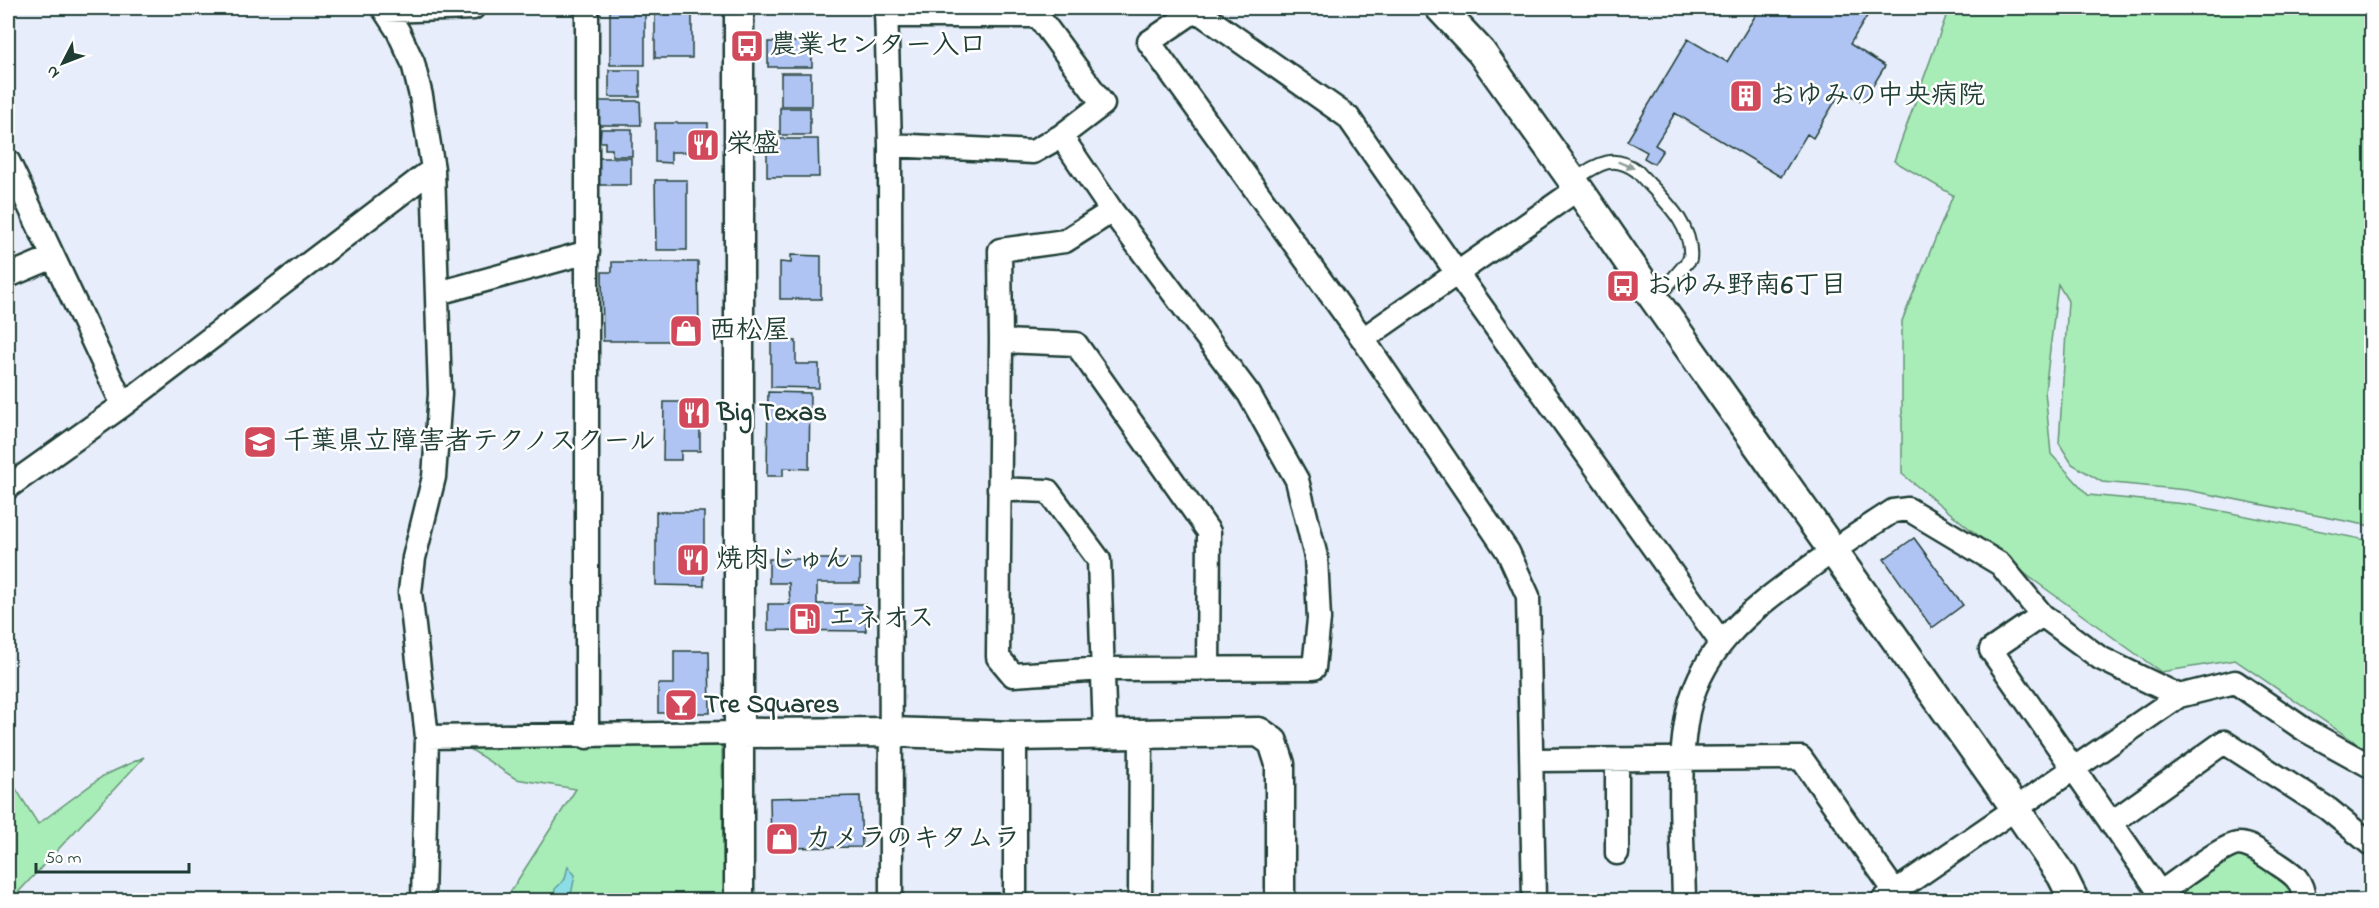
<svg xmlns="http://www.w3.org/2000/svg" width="2379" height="908" font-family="'Indie Flower','Klee One',sans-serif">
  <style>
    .green { fill: #a8ecb7; stroke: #649476; stroke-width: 1.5 }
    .water { fill: #8cdde5; stroke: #609d9e; stroke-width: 1.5 }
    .building { fill: #afc4f3; stroke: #1f3d34; stroke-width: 1.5 }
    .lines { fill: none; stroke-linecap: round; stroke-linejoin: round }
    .service-casing { stroke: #1f3d34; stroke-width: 16 }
    .minor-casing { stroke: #1f3d34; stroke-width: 27 }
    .tertiary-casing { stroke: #1f3d34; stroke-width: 33 }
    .service { stroke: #fff; stroke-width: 12 }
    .minor { stroke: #fff; stroke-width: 22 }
    .tertiary { stroke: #fff; stroke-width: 28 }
    .oneway { fill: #8f9e9a }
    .labels { text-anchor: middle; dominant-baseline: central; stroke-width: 5; stroke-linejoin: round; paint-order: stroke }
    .poi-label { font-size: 27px; font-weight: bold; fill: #1f3d34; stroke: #fff; text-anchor: start }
  </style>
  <rect width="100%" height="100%" fill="#e7edfb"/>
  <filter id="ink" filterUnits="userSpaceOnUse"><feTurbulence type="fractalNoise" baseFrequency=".0167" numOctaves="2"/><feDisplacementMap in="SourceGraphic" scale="12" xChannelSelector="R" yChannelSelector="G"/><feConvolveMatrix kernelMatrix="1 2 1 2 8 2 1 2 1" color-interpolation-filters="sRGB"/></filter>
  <g filter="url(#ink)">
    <path class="green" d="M1949,8H2371V526L2187,490L2102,482L2072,464L2059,443L2068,301L2058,284L2045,391L2051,454L2088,495L2186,504L2371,541V753L2235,660L2161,672L2028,576L1902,474V321L1953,195L1894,161Z
      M722,746L724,900H505L576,789L516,779L467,747Z
      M144,757L11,900H8V776L38,824L103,776Z
      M2237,851L2285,875L2296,900H2168Z"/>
    <path class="water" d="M568,866L575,875L570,900H554L555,889L565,879Z"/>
    <path class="building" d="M610,8H645V65H610Z
      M655,8H692V58H655Z
      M1760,8H1872L1850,44L1885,66L1863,102L1842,90L1813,138L1807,134L1781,177L1675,113L1655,145L1663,150L1654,164L1644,158L1647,152L1627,141L1688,39L1727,62Z
      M768,42H812V67H768Z
      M609,70H640V97H609Z
      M781,73H811V106H781Z
      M597,101H640L641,125H597Z
      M780,108H810V135H780Z
      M655,123H708V152H671V163L655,162Z
      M601,129H632V156H612V149H605V142H600Z
      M767,139H818L819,177H767Z
      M598,158H631V185H599Z
      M655,180H687V250H656Z
      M791,255L821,256V299H780V262L791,263Z
      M612,262H698L699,341H603L602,272H612Z
      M771,340L796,341V364H819V388L771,387Z
      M768,392L810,393L809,469L783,468V476H767Z
      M664,402H700V451H681V460H663Z
      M656,512H704V586L656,585Z
      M1914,538L1963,605L1932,628L1884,559Z
      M769,559H860V583H817V604H865L866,631L768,630V604H790L789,583H769Z
      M674,651H709L710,713H658V684H674Z
      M860,796L862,847L771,848L770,798Z"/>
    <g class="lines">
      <defs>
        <path id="service" d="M1573,181C1596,166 1611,152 1637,171C1659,196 1694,223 1690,259L1655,300"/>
        <path id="minor" d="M383,8L398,31L413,63L421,96L433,169L440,394L434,477L414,558L410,592L427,737L423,900
          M886,8L890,145L891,900
          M385,11L473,8
          M886,16H1038L1103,104L1061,136
          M890,145L1033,152L1061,136L1112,211L1249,394L1297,480L1316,557L1319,619L1314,668L1104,669L1013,675L998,657L1001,341L1000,250L1065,241L1112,211
          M8,161L123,405
          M8,276L53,257
          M438,293L588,252
          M1363,339L1579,188
          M1001,341L1076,344L1209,532L1208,669
          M8,487L123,405L433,169
          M999,489L1048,491L1099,560L1105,734
          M2042,615L1991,650L2160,893C2175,883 2223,845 2238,844C2252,844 2265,856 2275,862C2293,874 2302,878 2304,900
          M1015,736V900
          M427,737L741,733
          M587,737V8
          M1533,760L1801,758L1901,900
          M2111,823L2224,742L2328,809L2372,845
          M1617,853V760
          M1140,900L1141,733
          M1534,900L1528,596L1508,552L1363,339L1149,42L1196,10L1348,117L1457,273L1721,642
          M1684,900C1683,842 1677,781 1686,723C1696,652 1749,611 1802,573C1832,551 1862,531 1893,511L1908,509L2000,564L2042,615L2100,658L2179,696
          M1883,900L2179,696L2235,682L2305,730L2372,767"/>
        <path id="tertiary" d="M1440,8L1481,52L1573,181L1655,300L2016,809L2062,876L2074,900
          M741,733L890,732L1015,736L1259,732L1273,742L1280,764V900
          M739,900V8"/>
      </defs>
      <use href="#service" class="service-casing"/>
      <use href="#minor" class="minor-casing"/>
      <use href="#tertiary" class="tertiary-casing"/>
      <use href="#service" class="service"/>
      <use href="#minor" class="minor"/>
      <use href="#tertiary" class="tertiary"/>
    </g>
    <defs><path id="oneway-solid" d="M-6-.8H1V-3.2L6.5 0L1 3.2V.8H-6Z" transform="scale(1.5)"/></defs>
    <use class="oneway" href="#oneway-solid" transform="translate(1626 165) rotate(22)"/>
  </g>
  <defs>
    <symbol id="bus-square" viewBox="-11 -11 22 22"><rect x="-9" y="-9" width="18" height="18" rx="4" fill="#d1495b" stroke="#fff"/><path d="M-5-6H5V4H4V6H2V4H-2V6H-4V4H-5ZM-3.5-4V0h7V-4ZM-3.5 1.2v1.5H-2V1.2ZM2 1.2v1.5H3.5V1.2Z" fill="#fff"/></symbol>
    <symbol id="building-square" viewBox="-11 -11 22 22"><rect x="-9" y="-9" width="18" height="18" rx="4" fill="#d1495b" stroke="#fff"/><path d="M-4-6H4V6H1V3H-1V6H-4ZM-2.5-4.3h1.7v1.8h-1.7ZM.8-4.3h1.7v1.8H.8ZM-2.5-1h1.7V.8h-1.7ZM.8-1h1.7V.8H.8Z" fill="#fff"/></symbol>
    <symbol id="restaurant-square" viewBox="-11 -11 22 22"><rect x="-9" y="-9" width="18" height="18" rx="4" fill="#d1495b" stroke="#fff"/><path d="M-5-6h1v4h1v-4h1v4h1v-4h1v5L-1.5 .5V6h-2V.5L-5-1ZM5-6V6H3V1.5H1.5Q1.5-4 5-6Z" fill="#fff"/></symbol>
    <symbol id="shop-square" viewBox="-11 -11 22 22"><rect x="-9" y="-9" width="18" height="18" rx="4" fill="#d1495b" stroke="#fff"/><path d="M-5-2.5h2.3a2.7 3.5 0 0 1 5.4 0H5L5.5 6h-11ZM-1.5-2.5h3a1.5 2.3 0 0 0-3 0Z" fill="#fff"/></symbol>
    <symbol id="university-square" viewBox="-11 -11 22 22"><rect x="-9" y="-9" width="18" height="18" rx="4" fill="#d1495b" stroke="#fff"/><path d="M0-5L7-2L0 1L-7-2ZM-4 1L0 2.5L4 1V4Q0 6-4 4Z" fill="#fff"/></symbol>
    <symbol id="fuel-square" viewBox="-11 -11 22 22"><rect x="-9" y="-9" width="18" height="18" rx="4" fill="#d1495b" stroke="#fff"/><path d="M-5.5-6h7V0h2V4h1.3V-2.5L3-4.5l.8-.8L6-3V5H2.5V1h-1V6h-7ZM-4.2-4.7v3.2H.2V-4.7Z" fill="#fff"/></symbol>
    <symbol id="bar-square" viewBox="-11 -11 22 22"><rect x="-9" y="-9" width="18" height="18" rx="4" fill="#d1495b" stroke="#fff"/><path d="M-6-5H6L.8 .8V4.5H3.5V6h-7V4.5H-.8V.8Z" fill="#fff"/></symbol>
  </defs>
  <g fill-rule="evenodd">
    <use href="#bus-square" x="728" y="27" width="38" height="38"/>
    <use href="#building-square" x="1727" y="77" width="38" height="38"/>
    <use href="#restaurant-square" x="684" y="126" width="38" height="38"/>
    <use href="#bus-square" x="1604" y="267" width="38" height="38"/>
    <use href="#shop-square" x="667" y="312" width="38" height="38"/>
    <use href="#restaurant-square" x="675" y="394" width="38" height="38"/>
    <use href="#university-square" x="241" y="423" width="38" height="38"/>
    <use href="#restaurant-square" x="674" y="541" width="38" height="38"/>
    <use href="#fuel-square" x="786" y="600" width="38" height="38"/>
    <use href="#bar-square" x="662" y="686" width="38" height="38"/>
    <use href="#shop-square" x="763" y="820" width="38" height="38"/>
  </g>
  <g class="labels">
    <g class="poi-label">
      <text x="770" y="46">農業センター入口</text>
      <text x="1769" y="96">おゆみの中央病院</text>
      <text x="726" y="145">栄盛</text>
      <text x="1646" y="286">おゆみ野南6丁目</text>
      <text x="709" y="331">西松屋</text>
      <text x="717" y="413">Big Texas</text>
      <text x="283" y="442">千葉県立障害者テクノスクール</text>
      <text x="716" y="560">焼肉じゅん</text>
      <text x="828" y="619">エネオス</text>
      <text x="704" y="705">Tre Squares</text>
      <text x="805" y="839">カメラのキタムラ</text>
    </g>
  </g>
  <rect width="2379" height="908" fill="none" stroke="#fff" stroke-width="30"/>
  <rect x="15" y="15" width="2349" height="878" fill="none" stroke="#1f3d34" stroke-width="2" filter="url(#ink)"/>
  <g transform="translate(63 63) rotate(228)" stroke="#ffffff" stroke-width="4.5" paint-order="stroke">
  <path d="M0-4.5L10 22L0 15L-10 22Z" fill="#1f3d34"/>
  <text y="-9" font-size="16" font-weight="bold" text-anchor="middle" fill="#1f3d34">N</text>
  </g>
  <path d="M36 863v9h153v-9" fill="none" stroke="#1f3d34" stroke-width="3"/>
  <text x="45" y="863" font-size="18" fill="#1f3d34" stroke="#ffffff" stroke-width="4.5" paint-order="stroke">50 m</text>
</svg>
